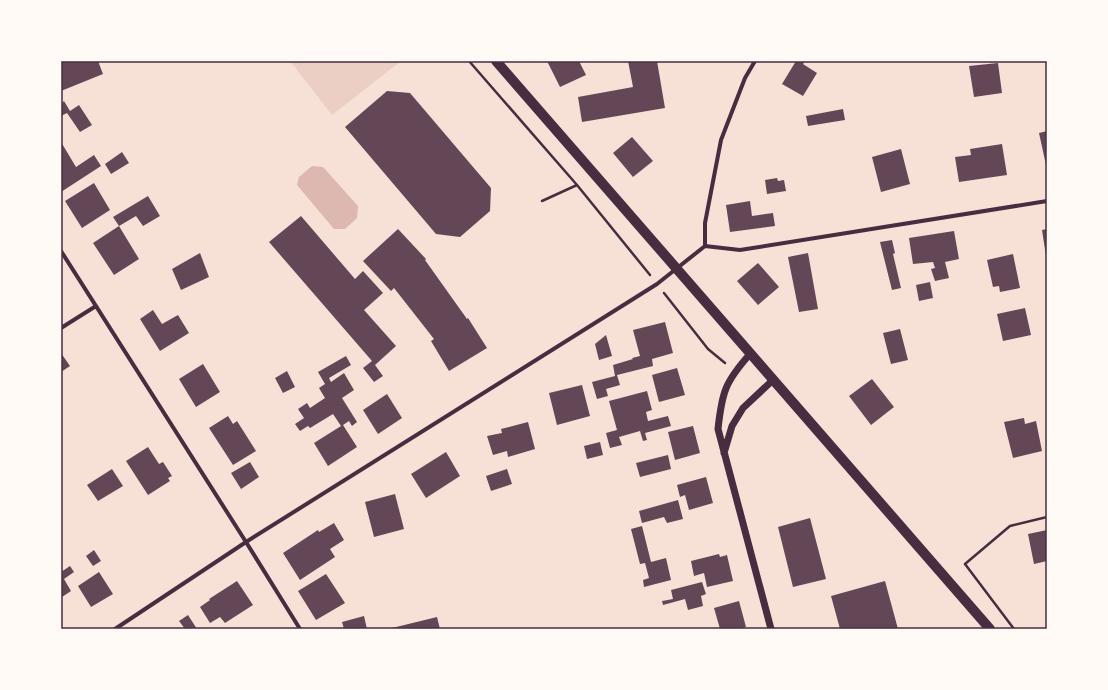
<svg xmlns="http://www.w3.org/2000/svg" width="1108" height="690" font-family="'PT Sans Narrow',sans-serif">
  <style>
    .green { fill: #ebcfc5 }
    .water { fill: #dcb8b0 }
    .building { fill: #644757 }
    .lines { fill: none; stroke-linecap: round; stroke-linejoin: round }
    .path { stroke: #4a2c40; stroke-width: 2.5 }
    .minor { stroke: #4a2c40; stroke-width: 4 }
    .tertiary { stroke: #4a2c40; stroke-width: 7 }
    .primary { stroke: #4a2c40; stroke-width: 10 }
    .neatline { fill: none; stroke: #4a2c40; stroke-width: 1.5 }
  </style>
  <rect width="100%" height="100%" fill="#f7e1d7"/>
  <path class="green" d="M290,61H401L332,115Z"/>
  <path class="water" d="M312,166L323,167L358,206L357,218L345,229H334L297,185L299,177Z"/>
  <path class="building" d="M61,61H98L103,74L61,91Z
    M547,61H579L586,75L560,87Z
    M628,61H657L665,108L582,122L578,97L633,87Z
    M796,61H805L803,64L817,73L803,96L782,84Z
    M998,63L1002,93L974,97L969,66Z
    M387,91L410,93L491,188L490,211L460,237L436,234L345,127Z
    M64,101L70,111L79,105L92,125L80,132L67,113L61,116V104Z
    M843,109L845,120L808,126L806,116Z
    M1047,131V165H1046L1039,133Z
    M632,137L653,161L633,177L613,153Z
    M61,142L76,167L94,155L101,166L61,192Z
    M1002,144L1007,175L959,182L955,157L971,155L970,149Z
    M901,149L910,184L881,192L872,157Z
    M122,152L129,163L111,174L105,164Z
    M777,178L778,181L784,180L786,191L767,194L765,180Z
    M94,183L110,210L82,228L65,201Z
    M148,196L160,216L143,226L136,216L119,226L113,217Z
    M750,201L752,216L773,213L775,226L730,232L726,205Z
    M301,216L355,279L363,271L383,293L364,310L396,346L375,365L383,376L374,382L363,368L372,361L269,242Z
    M119,226L139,259L114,275L93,243Z
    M398,229L426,259L425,260L467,319L468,318L487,348L449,371L431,341L434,339L394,288L391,291L363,261Z
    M1047,229V256H1046L1042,230Z
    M954,231L959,259L945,262L949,278L935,281L931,269L935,268L933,262L913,264L909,238Z
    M892,240L895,253L893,254L901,288L892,290L880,242Z
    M200,253L209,277L181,290L172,269Z
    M808,253L818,309L799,312L788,257Z
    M1013,254L1020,288L1000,292L999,286L993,287L987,260Z
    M758,263L779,287L758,305L737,281Z
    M930,282L933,298L919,301L916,285Z
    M1025,308L1031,335L1003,341L997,314Z
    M153,310L162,324L178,315L189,333L160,351L140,319Z
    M665,322L673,353L652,359L653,366L617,375L620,385L606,389L608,396L597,399L592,382L615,376L613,365L633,359L632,358L640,356L633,330Z
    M900,329L908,360L891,364L883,333Z
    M606,335L612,356L599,360L595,344Z
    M61,353L70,366L61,372Z
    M346,356L351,365L329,378L331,382L344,373L354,390L342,398L357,422L352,426L349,421L343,425L357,447L328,466L314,443L341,426L333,414L310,428L308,426L300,431L295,424L304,418L298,409L307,403L310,408L325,398L319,388L325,384L318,372Z
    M203,364L220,392L196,407L179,379Z
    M677,368L685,395L659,402L652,375Z
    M287,371L295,387L283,393L275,378Z
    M872,379L894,407L871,425L849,396Z
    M582,385L590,416L557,425L549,393Z
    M647,391L652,410L646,412L648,421L668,416L671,426L645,433L647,440L643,441L640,431L619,437L622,445L610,448L606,433L617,430L609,401Z
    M387,394L402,418L378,434L363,410Z
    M228,416L233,424L237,421L256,451L233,465L209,428Z
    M1024,418L1025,424L1036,421L1042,451L1013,458L1004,422Z
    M528,422L535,449L508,457L507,451L493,455L487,436L502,433L501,429Z
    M693,426L700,453L675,460L668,432Z
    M600,442L603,455L587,459L584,446Z
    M148,447L159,464L163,462L172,476L168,478L170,481L148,495L126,461Z
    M446,452L460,476L426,498L411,474Z
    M668,455L671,469L640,477L636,463Z
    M250,462L259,477L241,489L231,473Z
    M112,469L123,486L98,501L87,485Z
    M507,469L512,484L491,491L486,476Z
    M706,477L713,503L689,510L685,495L680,497L677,485Z
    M395,494L404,529L374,537L365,502Z
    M678,500L683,519L667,523L664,517L642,523L639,511Z
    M810,518L826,579L793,587L778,527Z
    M334,523L344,540L330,549L335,557L300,580L283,553L318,530L319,532Z
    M642,526L651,562L666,558L671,580L644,587L643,580L649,578L645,563L640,564L631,529Z
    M1047,530V561L1034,564L1028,534Z
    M94,550L101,561L93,566L86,556Z
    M719,554L720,557L727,555L733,581L707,587L704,573L694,576L691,561Z
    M70,566L74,572L64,579L71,591L62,597L61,572Z
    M99,572L113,594L91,607L78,586Z
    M326,574L345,603L316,620L298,591Z
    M237,581L253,605L225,623L220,617L210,623L200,607L210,600L209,599Z
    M885,581L898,629H840L831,596Z
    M702,582L706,594L701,596L703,606L688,610L685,599L663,605L662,601L673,599L671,590Z
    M739,601L746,627L740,629H720L714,608Z
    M188,615L197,629H185L179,621Z
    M364,616L367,629H344L342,622Z
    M437,617L440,629H392V628Z"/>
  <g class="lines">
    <path class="path" d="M469,61L577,185L650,275
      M542,201L577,185
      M664,293L708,349L725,363
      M1014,629L965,564L1010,526L1047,517"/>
    <path class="minor" d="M705,246L740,250L1047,201
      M61,251L246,542L300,629
      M61,328L96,306
      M115,629L246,542L657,284L705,246V223L721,140L745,78L755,61"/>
    <path class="tertiary" d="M750,354C725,382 722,392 718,429L771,629
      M724,453L732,426L743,408L773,380"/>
    <path class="primary" d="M496,61L990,629"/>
  </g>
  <rect width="1108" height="690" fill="none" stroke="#fffaf5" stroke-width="124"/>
  <rect x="62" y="62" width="984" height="566" class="neatline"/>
</svg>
